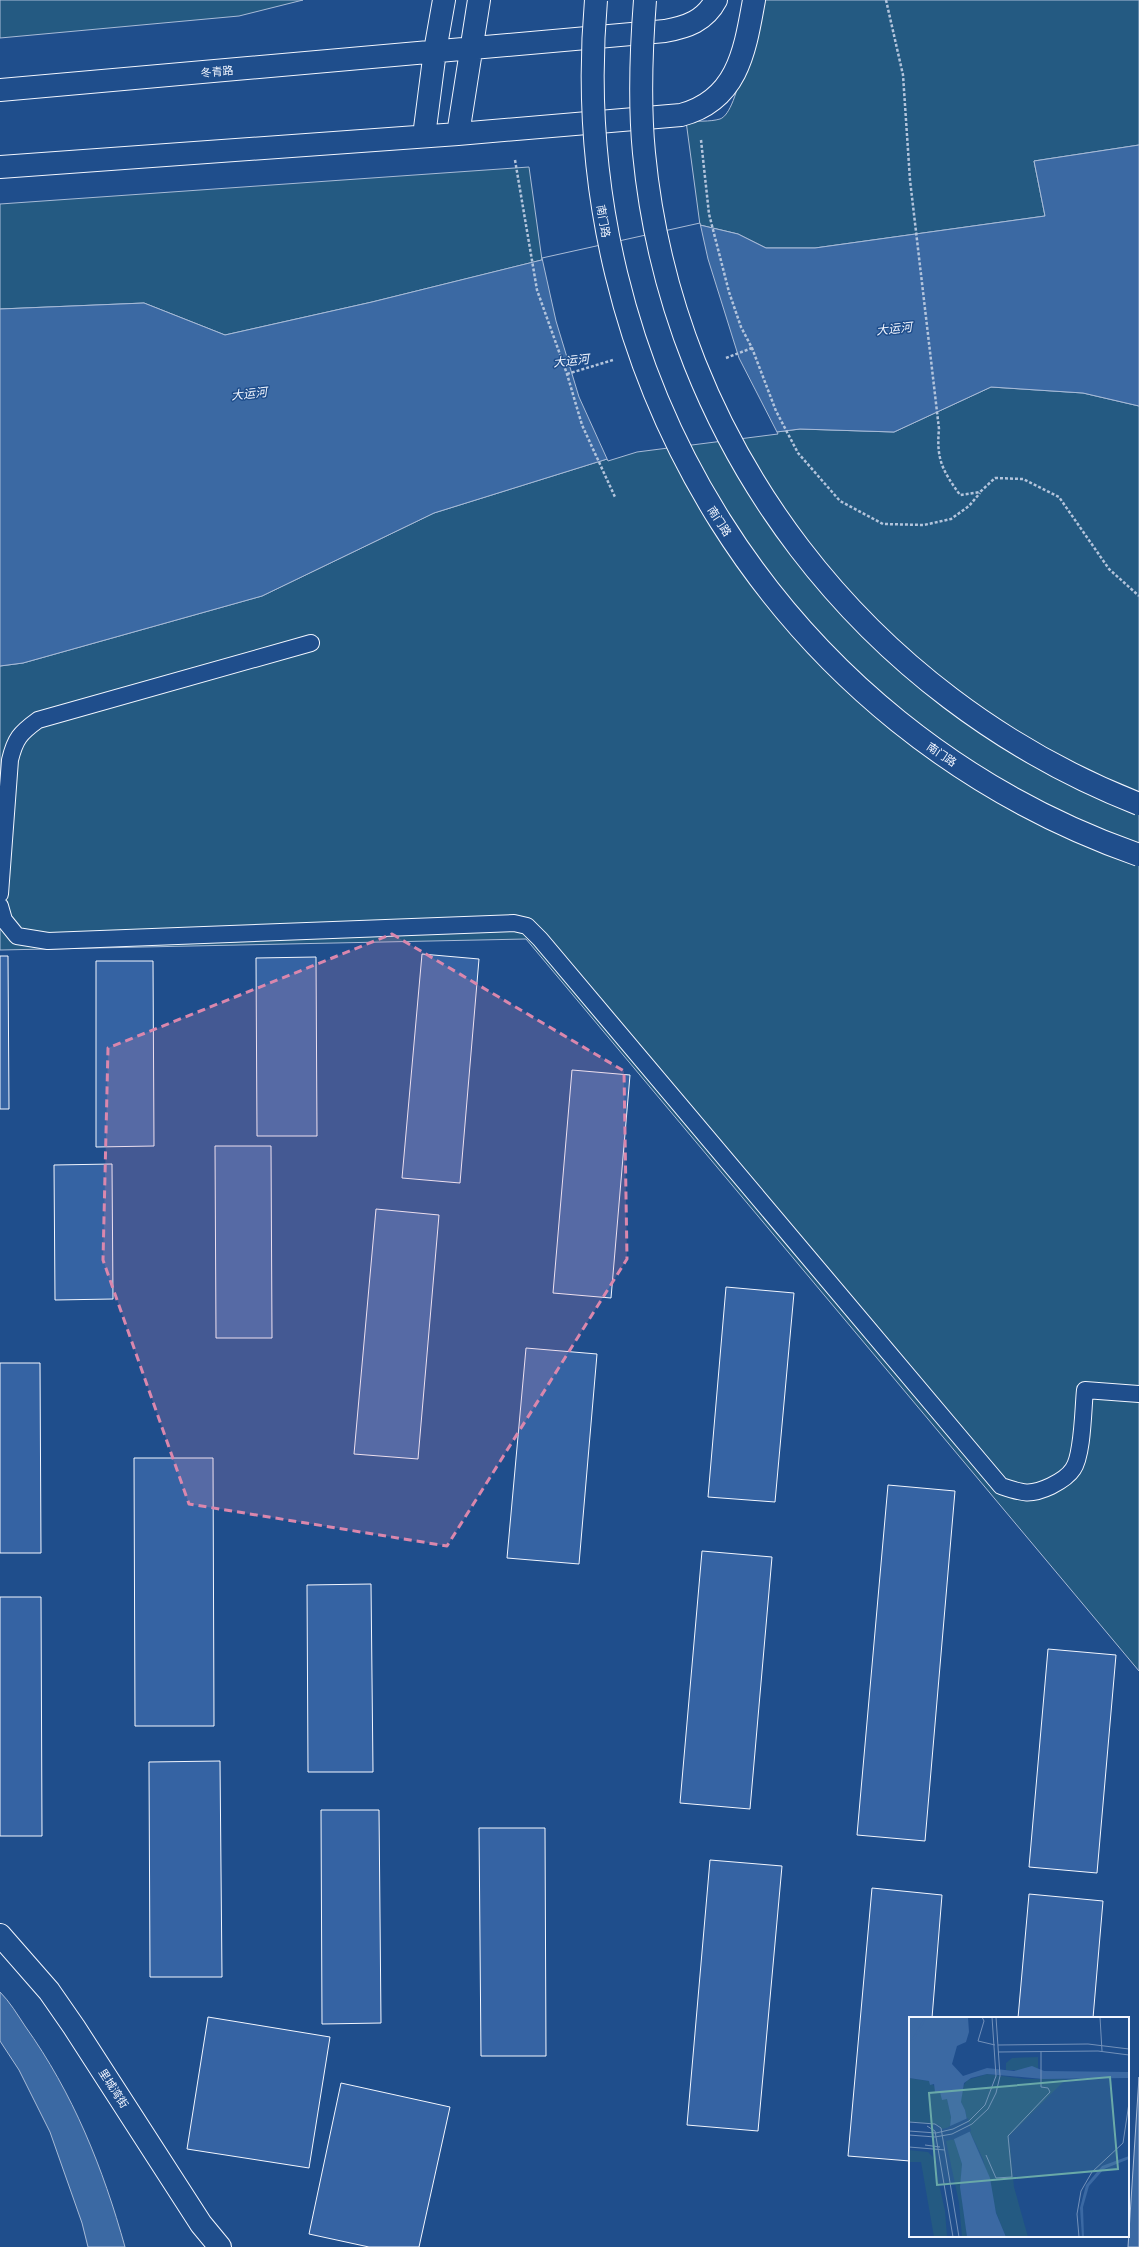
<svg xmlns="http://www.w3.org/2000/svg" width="1139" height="2247" font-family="Barlow,'Noto Sans SC',sans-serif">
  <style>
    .green { fill: #245a82; stroke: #a8bbd7 }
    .water { fill: #3b69a3; stroke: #a8bbd7 }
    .pier { fill: #1f4e8c; stroke: #a8bbd7 }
    .building { fill: #3563a3; stroke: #f2f6ff }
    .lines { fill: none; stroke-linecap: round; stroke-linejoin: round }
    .lane-casing { stroke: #f2f6ff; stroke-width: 18 }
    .secondary-casing { stroke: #f2f6ff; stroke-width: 24 }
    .path { stroke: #b3c4dc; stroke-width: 2.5; stroke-dasharray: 3 2; stroke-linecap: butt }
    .lane { stroke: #1f4e8c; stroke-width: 16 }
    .secondary { stroke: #1f4e8c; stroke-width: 22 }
    .secondary-bridge-casing { stroke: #f2f6ff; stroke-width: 24; stroke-linecap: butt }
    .secondary-bridge { stroke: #1f4e8c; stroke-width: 22 }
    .marked { fill: #da87ad; fill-opacity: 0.2; stroke: #da87ad; stroke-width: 3; stroke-dasharray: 8 5; stroke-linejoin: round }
    .labels { text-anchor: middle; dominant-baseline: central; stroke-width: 3; stroke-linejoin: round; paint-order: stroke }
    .street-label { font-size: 11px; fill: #f2f6ff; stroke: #1f4e8c }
    .water-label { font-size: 12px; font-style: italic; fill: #f2f6ff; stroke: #1f4e8c }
    .inset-river { fill: none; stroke: #3b69a3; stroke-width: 2 }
    .inset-road { fill: none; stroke: #7391ba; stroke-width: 1 }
    .view { fill: #6aa9a8; fill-opacity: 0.15; stroke: #6aa9a8; stroke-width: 2 }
    .inset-edge { fill: none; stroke: #f2f6ff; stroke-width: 2 }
  </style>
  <rect width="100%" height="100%" fill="#1f4e8c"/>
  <path class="green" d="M0,0H303L239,16L0,38Z
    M754,0H1139V145L1034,161L1045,216L815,248H766L738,234L700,225L686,121C696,121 710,122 720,119C740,112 750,22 754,0Z
    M529,167L542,260L372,302L225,335L144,303L0,309V204Z
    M991,387L1083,393L1139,406V1671L526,939L0,950V666L23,663L262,596L434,513L636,450L800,429L894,432Z"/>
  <path class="water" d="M1139,145V406L1083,393L991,387L894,432L800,429L636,450L434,513L262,596L23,663L0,666V309L144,303L225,335L372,302L586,249L700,225L738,234L766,248H815L1045,216L1034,161Z
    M0,1992C10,2002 17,2014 25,2026C73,2093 103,2168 125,2247H88L82,2223L50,2132L19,2070L0,2041Z
    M1139,2077V2247H1128Z"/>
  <path class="pier" d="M700,223L708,259L739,358L778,434L637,452L608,461L579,397L556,321L542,258Z"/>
  <path class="building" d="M422,954L479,959L460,1183L402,1178Z
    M0,956H8L9,1109H0Z
    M316,957L317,1136H257L256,958Z
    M96,961H153L154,1146L96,1147Z
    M572,1070L630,1075L611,1298L553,1293Z
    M215,1146H271L272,1338H216Z
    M112,1164L113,1299L55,1300L54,1165Z
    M376,1209L439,1215L418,1459L354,1454Z
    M726,1287L794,1293L775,1502L708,1497Z
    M526,1348L597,1354L579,1564L507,1558Z
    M0,1363H40L41,1553H0Z
    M134,1458H213L214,1726H135Z
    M888,1485L955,1491L925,1841L857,1835Z
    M702,1551L772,1557L750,1809L680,1803Z
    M371,1584L373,1772H308L307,1585Z
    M0,1597H41L42,1836H0Z
    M1048,1649L1116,1655L1097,1873L1029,1867Z
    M220,1761L222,1977H150L149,1762Z
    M321,1810H379L381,2023L322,2024Z
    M479,1828H545L546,2056H481Z
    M710,1860L782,1866L758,2131L687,2125Z
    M872,1888L942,1895L932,2018H910V2161L848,2156Z
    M1029,1894L1103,1901L1093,2018H1018Z
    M208,2017L330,2037L309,2168L187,2149Z
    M341,2083L450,2107L419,2247H369L309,2234Z"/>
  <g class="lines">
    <defs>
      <path id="lane" d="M0,894L10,760C15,739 20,733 38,720L311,643
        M0,906L4,920L17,936L48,941L514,923L527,926L540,939L1001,1486C1022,1493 1030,1496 1051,1486C1059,1482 1068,1477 1073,1469C1083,1455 1083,1408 1085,1390L1139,1394"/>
      <path id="secondary" d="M0,90L665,31C687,27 705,21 716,0
        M458,134L479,0
        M424,136L435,51L444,0
        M0,167L458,134L681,115C738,100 745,50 754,0
        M0,1935L49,1991L74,2027L201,2224L220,2247"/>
    </defs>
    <use href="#lane" class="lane-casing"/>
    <use href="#secondary" class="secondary-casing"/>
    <path class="path" d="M886,0L903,75L910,180L939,429C936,460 943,471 960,495L980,492L995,478L1023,479L1059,497L1109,569L1139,596
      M701,140L709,214L729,292L741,327L752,348L776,411L798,453L840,501L883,524L924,525L951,519L969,506L980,493
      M515,160L537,290L567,374L582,425L615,497
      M726,358L752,348
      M567,374L613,360"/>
    <use href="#lane" class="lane"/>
    <use href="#secondary" class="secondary"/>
    <defs>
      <path id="secondary-bridge" d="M596,0C563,376 780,729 1139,855
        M645,0C641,51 639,102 644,153C672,446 866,697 1139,804"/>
    </defs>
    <use href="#secondary-bridge" class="secondary-bridge-casing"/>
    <use href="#secondary-bridge" class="secondary-bridge"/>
  </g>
  <path class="marked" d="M392,934L624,1071L627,1259L447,1546L189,1504L103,1260L108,1048Z"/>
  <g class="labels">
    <g class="street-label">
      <text transform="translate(217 71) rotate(-5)">冬青路</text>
      <text transform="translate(604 221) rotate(80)">南门路</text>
      <text transform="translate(720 521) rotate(57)">南门路</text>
      <text transform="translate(942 754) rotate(34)">南门路</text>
      <text transform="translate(114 2088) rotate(57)">里城湾街</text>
    </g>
    <g class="water-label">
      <text transform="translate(894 328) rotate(-6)">大运河</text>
      <text transform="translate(571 360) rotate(-6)">大运河</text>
      <text transform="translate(249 393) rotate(-6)">大运河</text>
    </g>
  </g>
  <g transform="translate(909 2017)">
    <rect width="220" height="220" fill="#1f4e8c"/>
    <path d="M129,40V52L123,50L122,60L108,59L106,53H97V46L103,41ZM78,57L116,62H157L100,119L105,170L119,220H97L87,196L74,142L60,113L56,93L52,85L53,71L58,63ZM0,61L20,64L38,82L42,100L41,110L33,112L30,108L0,105ZM45,122L53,147L52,171L58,220H53L50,186L37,124ZM0,133L19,135L24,140L36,194L38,220H25L12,145H0Z" fill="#245a82"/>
    <path d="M0,0H59L60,15L57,25L48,29L43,47L54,59L78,51L105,54L123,49L135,54L220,55V61L134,62L78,57L62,61L55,66L52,85L56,93L60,113L81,161L87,196L97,220H58L51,170L53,147L41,110L42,100L38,82L33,83L31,75H26L25,67L21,68L20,64L0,61ZM220,139V142L195,152L180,169L174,190L175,220H173L171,191L177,168L193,149Z" fill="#3b69a3"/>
    <path d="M59,101L62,114L43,123L39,110Z" fill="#1f4e8c"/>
    <path class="inset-river" d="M0,23L5,21L17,0"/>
    <path class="inset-road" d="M73,0L75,4L69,24L86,28M191,0L193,34M89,28L179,27L220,32M89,35L189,34L220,38M0,105L26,107L32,111L50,220M18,109L26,114L44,220M0,114L27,116L44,112L60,104L76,88L87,59L83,0M0,118L26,120L43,117L63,107L79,92L87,76L91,59L87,0M16,128L31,130M0,130L36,133M77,138L87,161L103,160L99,119L141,75L139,71L132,70V34M170,220L168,197L172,174L183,155L214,126L220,86"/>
    <path class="view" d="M201,60L209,152L28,168L20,76Z"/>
    <rect width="220" height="220" class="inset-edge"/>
  </g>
</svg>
